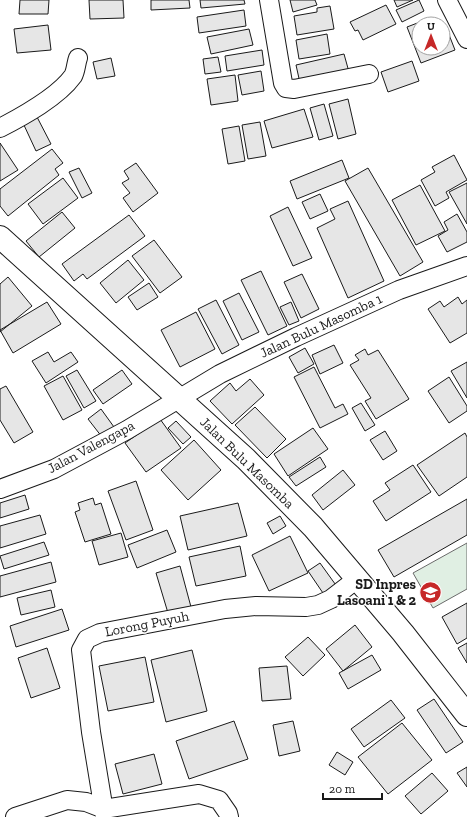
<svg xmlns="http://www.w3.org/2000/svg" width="467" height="817" font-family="'Zilla Slab',serif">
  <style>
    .green { fill: #e0efe3; stroke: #6a6a6a }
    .building { fill: #e6e6e6; stroke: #1a1a1a }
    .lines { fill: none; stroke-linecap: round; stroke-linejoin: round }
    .minor-casing { stroke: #1a1a1a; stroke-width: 20 }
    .tertiary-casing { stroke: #1a1a1a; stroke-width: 24 }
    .minor { stroke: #fff; stroke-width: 18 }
    .tertiary { stroke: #fff; stroke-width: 22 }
    .labels { text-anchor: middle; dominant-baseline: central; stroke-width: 3; stroke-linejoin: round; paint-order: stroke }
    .street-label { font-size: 14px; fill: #1a1a1a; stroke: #fff }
    .poi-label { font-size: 14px; font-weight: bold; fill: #1a1a1a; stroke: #fff; text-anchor: end }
  </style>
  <rect width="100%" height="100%" fill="#fff"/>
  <path class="green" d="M467,543V589L433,608L413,573Z"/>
  <path class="building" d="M20,0H49L48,14H19Z
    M89,0H123L124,18L90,19Z
    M151,0H189L190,8L151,10Z
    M200,0H244L245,4L201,8Z
    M290,0H315L317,5L293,12Z
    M394,0H413L397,7Z
    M419,0L424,11L402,22L396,10Z
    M386,5L396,24L363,40L358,30L355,31L350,22Z
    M330,6L334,29L297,35L294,16L317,12V8Z
    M244,10L246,26L199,33L197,17Z
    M420,22L421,24H419V48H443V28L446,27L455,50L421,63L407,27Z
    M48,25L51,50L17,53L14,29Z
    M249,29L253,45L211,54L207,37Z
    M327,34L330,54L299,59L296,40Z
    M262,50L264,65L227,71L225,56Z
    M344,54L349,72L300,83L296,65Z
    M218,57L221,72L205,74L203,59Z
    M111,58L115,76L97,79L93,62Z
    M412,61L419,81L388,92L381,72Z
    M261,71L264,91L242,95L238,75Z
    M235,75L238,101L211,105L207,79Z
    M348,99L356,134L338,139L329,104Z
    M324,104L333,136L319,140L310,108Z
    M304,109L313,137L272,148L264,121Z
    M37,117L51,144L36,151L23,123Z
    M260,122L266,156L248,159L242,125Z
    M239,126L245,161L228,164L222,129Z
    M0,143L18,170L0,181Z
    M52,149L63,163L55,169L59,175L8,216L0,206V189Z
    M454,155L467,180L446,192L449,198L435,206L421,180L435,172L432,167Z
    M342,160L349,178L297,199L290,181Z
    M136,163L158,193L133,212L123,198L130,193L122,183L129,179L124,171Z
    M79,168L92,193L82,198L69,172Z
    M368,168L423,262L400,276L345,181Z
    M63,178L78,198L43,224L28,204Z
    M467,183V224L449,192Z
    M420,185L445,231L416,245L392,200Z
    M320,194L328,211L310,219L302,202Z
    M348,201L384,281L348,298L317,228L335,219L330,209Z
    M288,207L312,258L293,266L270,216Z
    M62,212L75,228L39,257L26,241Z
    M457,214L467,232V242L447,252L438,236L448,230L444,222Z
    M129,215L145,236L87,279L83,274L74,281L62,264Z
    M154,240L182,277L160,293L132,256Z
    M128,260L144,280L116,303L100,283Z
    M261,271L287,326L268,335L241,280Z
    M302,274L319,309L301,318L284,282Z
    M8,277L32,306L0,332V284Z
    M149,283L158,297L137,310L128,297Z
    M239,293L259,332L242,340L223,301Z
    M458,297L462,304L467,300V333L450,343L428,309L440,301L444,307Z
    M216,300L239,345L222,354L198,309Z
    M47,302L61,324L13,353L0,330Z
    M291,302L299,321L289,325L280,307Z
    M196,312L215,349L180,367L161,330Z
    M334,345L343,363L320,374L312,355Z
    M305,348L314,364L298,373L289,357Z
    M365,349L368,355L378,350L409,399L376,419L365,401L371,398L350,365L359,360L355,355Z
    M48,352L54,362L71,352L78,362L46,383L32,361Z
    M467,362V398L451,371Z
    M314,367L335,408L343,404L348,414L320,428L294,377Z
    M77,370L96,401L84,408L66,376Z
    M122,370L132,384L103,404L93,390Z
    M63,376L82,410L63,420L44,386Z
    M449,377L467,406V411L449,423L428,391Z
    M250,379L264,395L232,424L210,401L230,383L236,391Z
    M6,386L33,432L14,443L0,420V389Z
    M361,403L375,425L365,431L352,408Z
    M255,407L286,439L267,458L235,425Z
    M101,409L114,427L102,437L88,419Z
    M160,419L181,448L146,472L125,443Z
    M176,421L191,437L183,444L168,428Z
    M313,428L328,449L288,476L274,454Z
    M385,431L397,451L383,460L370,440Z
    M465,433L467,437V477L439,496L417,465Z
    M194,440L221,470L188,500L161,470Z
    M320,457L326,467L296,486L289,477Z
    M413,465L431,492L386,521L373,501L390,490L385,483Z
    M343,470L355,485L323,510L312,495Z
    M136,481L153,530L126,540L108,491Z
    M25,495L29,509L0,518V503Z
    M93,498L95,505L101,503L111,534L85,542L75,512L80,510L78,503Z
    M467,499V535L394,577L378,550Z
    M238,503L247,536L188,550L180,516Z
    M40,515L46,534L0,548V526Z
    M280,516L286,526L273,534L267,523Z
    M167,530L176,552L137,568L128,545Z
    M121,533L128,557L99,565L92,541Z
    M290,536L308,573L269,591L252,555Z
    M44,542L49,555L4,569L0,556Z
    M240,546L246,576L196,586L189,557Z
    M51,562L56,582L0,597V576Z
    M320,563L338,588L325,596L308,571Z
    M180,566L191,607L168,613L156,573Z
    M51,590L55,607L21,615L17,598Z
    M467,603V638L457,644L442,617Z
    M62,609L69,630L16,647L10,626Z
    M355,625L372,647L343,671L326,649Z
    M308,637L325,655L303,676L285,657Z
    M467,643V663L458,648Z
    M47,648L60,688L31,698L18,658Z
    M192,650L207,711L166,722L151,660Z
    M372,655L381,670L348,689L339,673Z
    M145,657L154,702L108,711L99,666Z
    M287,666L291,699L262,701L259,668Z
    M434,699L463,742L446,753L417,710Z
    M391,700L405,718L364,747L351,729Z
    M234,721L248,759L189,779L176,741Z
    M293,721L300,751L279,756L273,725Z
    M402,723L432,760L388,794L358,757Z
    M337,752L353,762L345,775L329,765Z
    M154,754L162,784L123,794L115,764Z
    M467,767V787L457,773Z
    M432,773L448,791L421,814L405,796Z"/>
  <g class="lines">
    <defs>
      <path id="minor" d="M269,0L283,83L286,88L294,89L369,74
        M447,0L467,39
        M0,128C23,116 58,97 73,76C76,71 76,63 78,58
        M0,489L54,469L127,430L220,374L296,337L399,290L467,266
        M15,817L67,800L86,802L104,809L199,794L219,800L228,813L229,817
        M105,817L91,732L81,650L87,639L100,633L225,609L256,606L306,607L318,605L331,599L357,579"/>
      <path id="tertiary" d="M0,237L246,459L313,527L403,633L467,715"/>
    </defs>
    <use href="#minor" class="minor-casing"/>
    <use href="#tertiary" class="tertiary-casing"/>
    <use href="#minor" class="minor"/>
    <use href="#tertiary" class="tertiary"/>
  </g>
  <defs>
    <symbol id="school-disc" viewBox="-11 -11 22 22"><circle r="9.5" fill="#c62828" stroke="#fff"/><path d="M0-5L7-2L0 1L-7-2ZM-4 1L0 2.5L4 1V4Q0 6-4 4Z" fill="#fff"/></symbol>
  </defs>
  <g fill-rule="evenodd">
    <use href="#school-disc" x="418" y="580" width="25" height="25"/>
  </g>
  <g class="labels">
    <g class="street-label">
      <text transform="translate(321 326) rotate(-25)">Jalan Bulu Masomba 1</text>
      <text transform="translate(91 447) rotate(-28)">Jalan Valengapa</text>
      <text transform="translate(247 463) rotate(44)">Jalan Bulu Masomba</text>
      <text transform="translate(147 624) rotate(-11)">Lorong Puyuh</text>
    </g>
    <g class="poi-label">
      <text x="416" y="584">SD Inpres<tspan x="416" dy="16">Lasoani 1 &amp; 2</tspan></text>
    </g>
  </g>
  <g transform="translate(431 36)"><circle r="19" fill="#ffffff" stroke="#a3a3a3"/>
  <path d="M0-3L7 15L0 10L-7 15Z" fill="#c62828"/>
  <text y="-6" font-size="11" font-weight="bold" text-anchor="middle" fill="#1a1a1a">U</text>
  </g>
  <path d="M323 793v6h59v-6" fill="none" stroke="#1a1a1a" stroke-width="2"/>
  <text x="329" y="793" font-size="12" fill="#1a1a1a" stroke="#ffffff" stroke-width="3" paint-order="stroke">20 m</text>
</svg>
